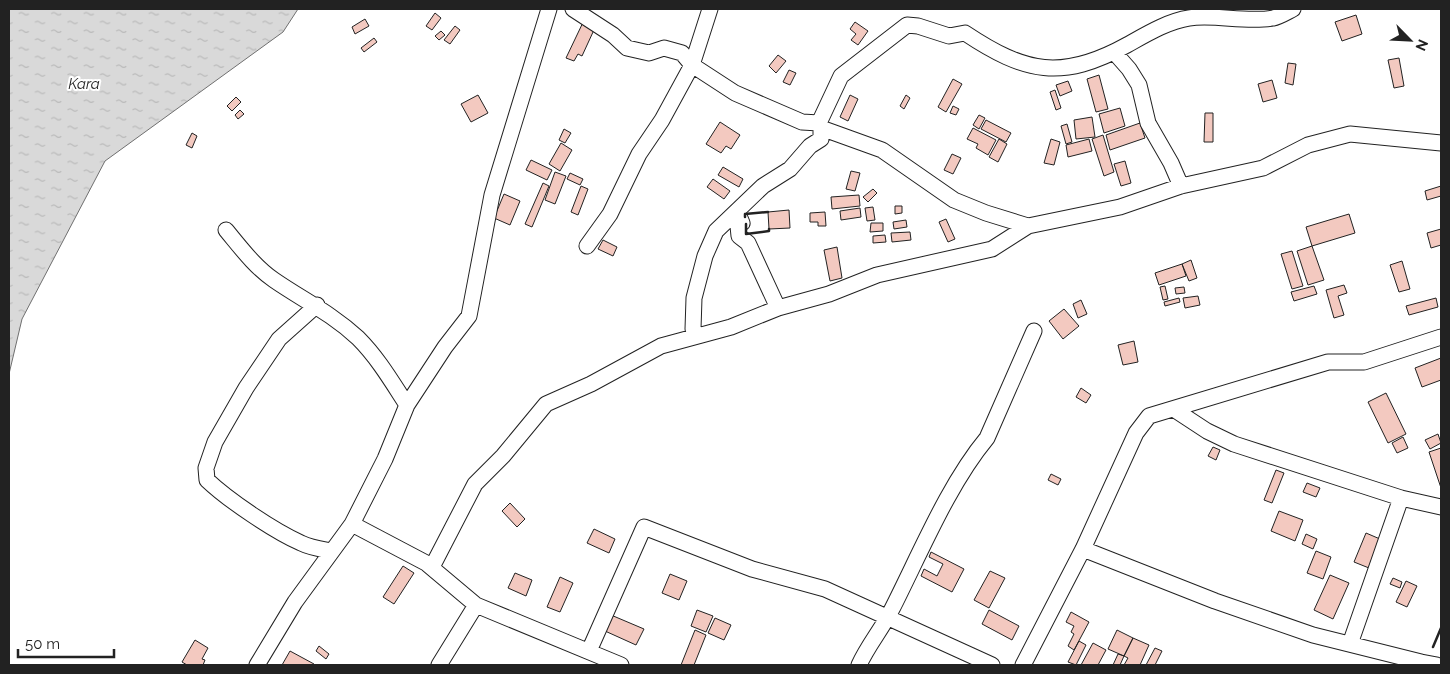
<svg xmlns="http://www.w3.org/2000/svg" width="1450" height="674" font-family="Raleway,sans-serif">
  <style>
    .water { fill: url(#water-ripples); stroke: #6f6f6f }
    .building { fill: #f3c9c0; stroke: #222 }
    .lines { fill: none; stroke-linecap: round; stroke-linejoin: round }
    .minor-casing { stroke: #222; stroke-width: 17 }
    .minor { stroke: #fff; stroke-width: 15 }
    .wall { stroke: #222; stroke-width: 2.5 }
    .labels { text-anchor: middle; dominant-baseline: central; stroke-width: 4; stroke-linejoin: round; paint-order: stroke }
    .water-label { font-size: 15px; font-style: italic; fill: #222; stroke: #fff }
  </style>
  <defs>
    <pattern id="water-ripples" width="26" height="14" patternUnits="userSpaceOnUse" patternTransform="scale(1.25)"><rect width="26" height="14" fill="#d9d9d9"/><path d="M2 4q2-2 4 0t4 0M15 11q2-2 4 0t4 0" fill="none" stroke="#bababa"/></pattern>
  </defs>
  <rect width="100%" height="100%" fill="#fff"/>
  <path class="water" d="M9,9H298L283,32L105,161L22,319L9,374Z"/>
  <path class="building" d="M435,13L441,18L432,30L426,26Z
    M587,14L599,19L582,56L578,54L574,61L566,58Z
    M1356,15L1362,34L1342,41L1335,22Z
    M365,19L369,26L355,34L352,27Z
    M855,22L868,31L858,45L851,40L856,34L850,29Z
    M455,26L460,30L450,44L444,40Z
    M441,31L445,35L439,40L435,36Z
    M374,38L377,42L364,52L361,48Z
    M778,55L786,61L776,73L769,66Z
    M1399,58L1404,86L1394,88L1388,60Z
    M1288,63L1296,64L1293,85L1285,83Z
    M789,70L796,73L790,85L783,82Z
    M1099,75L1108,109L1096,112L1087,79Z
    M953,79L962,84L946,112L938,107Z
    M1272,80L1277,98L1263,102L1258,84Z
    M1068,81L1072,91L1060,96L1056,85Z
    M1055,90L1061,108L1056,110L1050,92Z
    M478,95L488,113L471,122L461,104Z
    M850,95L858,99L848,121L840,117Z
    M906,95L910,98L904,109L900,106Z
    M236,97L241,102L232,111L227,106Z
    M953,106L959,109L956,115L950,113Z
    M1120,108L1125,126L1104,133L1099,114Z
    M240,110L244,114L238,119L235,115Z
    M1205,113H1213V142H1204Z
    M979,115L985,118L979,129L973,125Z
    M1092,117L1095,137L1076,139L1074,120Z
    M986,120L1011,133L1006,142L981,129Z
    M720,122L740,135L731,149L726,146L721,153L706,144Z
    M1140,123L1145,138L1110,150L1106,135Z
    M1067,124L1072,142L1066,144L1061,126Z
    M973,128L996,140L988,155L976,148L978,144L967,139Z
    M564,129L571,133L565,143L559,140Z
    M192,133L197,136L192,148L186,145Z
    M1103,135L1114,172L1104,176L1092,139Z
    M999,139L1007,144L998,162L989,157Z
    M1051,139L1060,142L1054,165L1044,163Z
    M1089,139L1092,151L1068,157L1066,145Z
    M561,143L572,150L560,171L549,164Z
    M952,154L961,158L953,174L944,170Z
    M531,160L552,170L547,180L526,170Z
    M1125,161L1131,183L1121,186L1114,164Z
    M723,167L743,179L739,187L718,175Z
    M851,171L860,173L855,191L846,189Z
    M555,172L566,176L555,204L545,200Z
    M570,173L583,179L580,185L567,179Z
    M713,179L730,191L724,199L707,187Z
    M543,183L549,186L532,227L525,224Z
    M581,186L588,189L578,215L571,212Z
    M1441,186V196L1427,200L1425,191Z
    M873,189L877,193L868,202L863,197Z
    M504,194L520,201L510,225L494,218Z
    M859,195L860,206L832,209L831,197Z
    M895,206H902V213L895,214Z
    M873,207L875,220L867,221L865,208Z
    M860,208L861,217L841,220L840,211Z
    M789,210L790,228L769,229L768,212Z
    M825,212L826,226H818V222H810V213Z
    M1349,214L1355,233L1312,246L1306,227Z
    M946,219L955,239L948,242L939,222Z
    M906,220L907,227L894,229L893,222Z
    M871,223H883V231L870,232Z
    M1441,229V245L1431,248L1427,233Z
    M910,232L911,240L892,242L891,233Z
    M885,235L886,242L873,243V236Z
    M603,240L617,247L613,256L598,249Z
    M1312,246L1324,280L1308,285L1297,251Z
    M837,247L842,278L830,281L824,250Z
    M1292,251L1303,286L1292,289L1281,254Z
    M1191,260L1197,278L1189,281L1182,264Z
    M1402,261L1410,289L1399,292L1390,265Z
    M1182,264L1186,276L1159,285L1155,273Z
    M1344,285L1347,293L1338,296L1344,315L1334,318L1326,290Z
    M1165,286L1168,299L1163,300L1160,287Z
    M1314,286L1317,294L1294,301L1291,292Z
    M1184,287L1185,293L1176,294L1175,288Z
    M1198,296L1200,305L1185,308L1183,298Z
    M1179,298L1180,302L1165,306L1164,302Z
    M1436,298L1438,307L1409,315L1406,306Z
    M1081,300L1087,314L1078,318L1073,304Z
    M1064,309L1079,326L1063,339L1049,321Z
    M1134,341L1138,362L1123,365L1118,345Z
    M1441,358V380L1422,387L1415,368Z
    M1081,388L1091,395L1086,403L1076,397Z
    M1386,393L1406,434L1388,443L1368,402Z
    M1438,434L1441,443L1430,449L1425,440Z
    M1403,437L1408,448L1397,453L1392,443Z
    M1213,447L1220,450L1216,460L1208,456Z
    M1441,448V488L1429,452Z
    M1276,470L1284,473L1272,503L1264,500Z
    M1051,474L1061,479L1058,485L1048,480Z
    M1307,483L1320,488L1316,497L1303,492Z
    M510,503L525,519L517,527L502,511Z
    M1279,511L1303,520L1295,541L1271,531Z
    M594,529L615,539L609,553L587,543Z
    M1366,533L1380,539L1369,568L1354,562Z
    M1306,534L1317,539L1313,549L1302,544Z
    M1316,551L1331,557L1323,579L1307,573Z
    M931,552L964,569L952,592L921,576L924,569L937,576L943,564L929,557Z
    M403,566L414,573L394,604L383,597Z
    M990,571L1005,578L989,608L974,600Z
    M515,573L532,580L526,596L508,588Z
    M670,574L687,581L679,600L662,593Z
    M1330,575L1349,583L1333,619L1314,610Z
    M560,577L573,583L560,612L547,607Z
    M1393,578L1402,582L1400,588L1390,584Z
    M1406,581L1417,586L1407,607L1396,602Z
    M697,610L713,616L706,632L691,626Z
    M989,610L1019,626L1012,640L982,624Z
    M1071,612L1089,622L1074,650L1068,646L1074,634L1071,632L1074,626L1066,622Z
    M611,615L644,629L636,645L605,631Z
    M715,618L731,625L724,640L708,633Z
    M695,630L706,635L694,665H681Z
    M1117,630L1133,638L1124,656L1108,649Z
    M1133,638L1149,645L1140,665H1124L1128,658L1124,656Z
    M195,640L208,648L202,659L205,660L203,665H187L182,662Z
    M1079,641L1086,645L1076,665L1068,662Z
    M1093,643L1106,650L1098,665H1081Z
    M319,646L329,654L326,659L316,651Z
    M1155,648L1162,651L1155,665H1146Z
    M290,651L314,664L313,665H282Z
    M1118,654L1124,656L1120,665H1113Z"/>
  <g class="lines">
    <defs>
      <path id="minor" d="M573,9L613,35L627,48L649,53L664,48L682,53L692,65L735,93L802,122L819,123L821,128L882,150L954,200L986,213L1028,226L1120,207L1181,186L1263,168L1308,145L1350,134L1441,143
        M1114,52L1129,69L1139,85L1148,123L1171,163L1181,186
        M819,123L841,76L907,25L918,26L949,36L965,33C1025,73 1062,81 1127,45C1145,35 1168,21 1189,18C1215,14 1247,23 1273,18C1279,17 1287,12 1293,9
        M737,211L742,223L738,226L739,236L748,243L778,308
        M226,230C241,248 255,267 274,280C303,300 331,313 358,338C378,358 392,382 407,405
        M587,246L610,214L639,154L662,120L692,65L710,9
        M317,305L279,339L246,388L215,442L206,468L207,480C228,500 274,531 301,543C311,548 321,549 332,551
        M697,335L693,329L694,298L705,256L716,231L763,186L790,169L810,146L821,139V128
        M1175,410L1207,431L1234,444L1401,498L1441,507
        M352,524L426,563L476,605L621,665
        M1083,549L1215,601L1313,635L1421,662
        M432,567L475,484L503,456L546,404L591,384L661,346L731,327L778,308L829,294L877,275L992,249L1028,226
        M1350,644L1401,498
        M589,651L644,527L752,569L825,589L992,665
        M257,665L295,602L352,524L385,459L407,405L445,347L469,316L492,195L549,9
        M439,665L476,605
        M859,665C868,645 882,629 892,609C920,554 948,485 987,438L1034,331
        M1023,665L1083,549L1136,433L1149,416L1328,362H1364L1441,337
        M1420,665L1421,662L1437,665"/>
    </defs>
    <use href="#minor" class="minor-casing"/>
    <use href="#minor" class="minor"/>
    <path class="wall" d="M745,217V214L768,212
      M746,224V234L769,231V229
      M1433,647L1441,628"/>
  </g>
  <g class="labels">
    <g class="water-label">
      <text x="84" y="84">Kara</text>
    </g>
  </g>
  <rect width="1450" height="674" fill="none" stroke="#222222" stroke-width="20"/>
  <g transform="translate(1410 40) rotate(114)" stroke="#ffffff" stroke-width="4" paint-order="stroke">
  <path d="M0-4L9 19L0 12L-9 19Z" fill="#222222"/>
  <text y="-8" font-size="14" font-weight="bold" text-anchor="middle" fill="#222222">N</text>
  </g>
  <path d="M18 649v8h96v-8" fill="none" stroke="#222222" stroke-width="2.5"/>
  <text x="25" y="649" font-size="15" fill="#222222" stroke="#ffffff" stroke-width="4" paint-order="stroke">50 m</text>
</svg>
